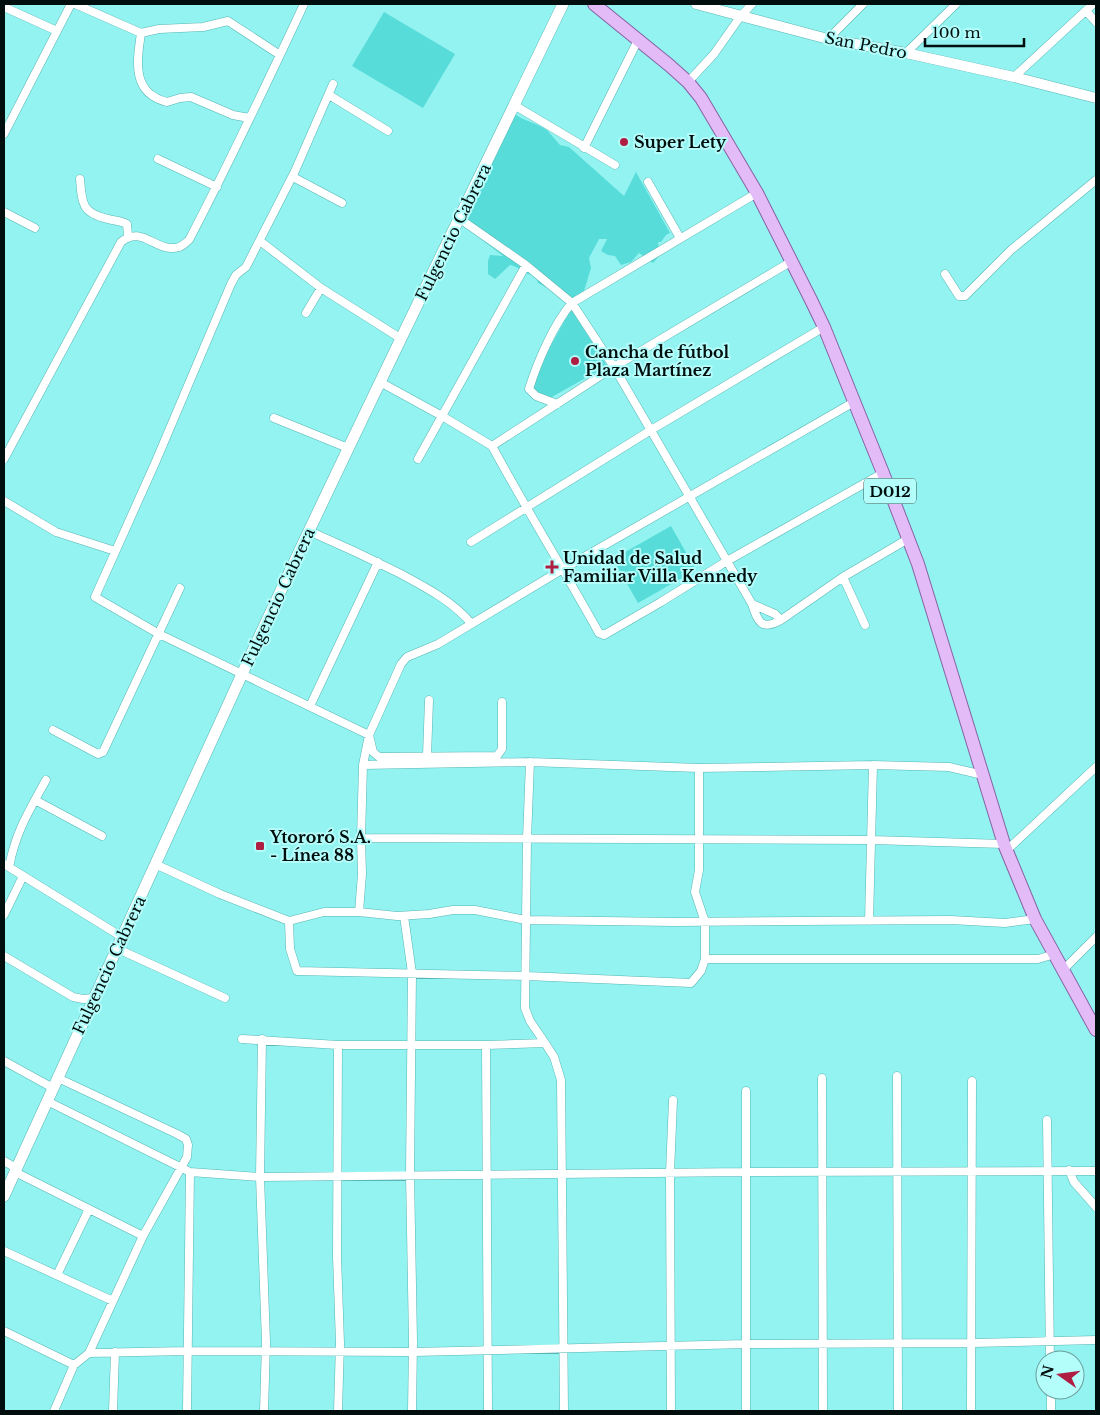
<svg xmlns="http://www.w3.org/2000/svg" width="1100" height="1415" font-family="'Libre Baskerville',serif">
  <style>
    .green { fill: #58dcd9 }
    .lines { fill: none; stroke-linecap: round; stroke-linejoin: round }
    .minor-casing { stroke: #55b6b4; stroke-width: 9 }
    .tertiary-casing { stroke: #55b6b4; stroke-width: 11 }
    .secondary-casing { stroke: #55b6b4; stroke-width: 12 }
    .primary-casing { stroke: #8762a2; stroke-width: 14 }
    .minor { stroke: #fff; stroke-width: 8 }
    .tertiary { stroke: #fff; stroke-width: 10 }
    .secondary { stroke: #fff; stroke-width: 11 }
    .primary { stroke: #e2bbf7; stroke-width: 12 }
    .poi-dot { fill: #b01d43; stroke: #b3fdfa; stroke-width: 2 }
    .labels { text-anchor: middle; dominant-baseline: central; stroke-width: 4; stroke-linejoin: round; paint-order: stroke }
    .shield { fill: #b3fdfa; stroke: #365655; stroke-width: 1 }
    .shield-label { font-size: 15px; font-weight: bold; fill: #000f0e }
    .street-label { font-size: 16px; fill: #000f0e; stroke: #b3fdfa }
    .poi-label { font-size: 16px; font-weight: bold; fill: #000f0e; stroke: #b3fdfa; text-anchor: start }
  </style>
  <rect width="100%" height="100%" fill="#93f3f1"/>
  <path class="green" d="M384,12L455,54L423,108L352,66Z
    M513,113L521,118L540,126L547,130L560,145L569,147L624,196L636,172L670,233L666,235L661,242H658L660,255L653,263L639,253L631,262L621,265L615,256L608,255L601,251L607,239H599L589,258L591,268L584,291L567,304L557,293L538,283L535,275L527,274L526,271C519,270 516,266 510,265L495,279L488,274V261L490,255L503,256L481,239V231L464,216L466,210L472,206L466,197Z
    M571,309L607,366L550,398L541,395L533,388L543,360Z
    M671,526L696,570L638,603L613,559Z"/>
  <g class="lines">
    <defs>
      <path id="minor" d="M75,4L141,33L159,29L203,27L228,21L280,55
        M4,7L57,31
        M1086,11L1096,22
        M141,33C137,61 131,93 167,102L180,98L191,97L233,115L249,118
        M828,39L863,4
        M906,53L956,4
        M1014,77L1093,4
        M688,82L714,54L740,17L752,4
        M333,84L295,171L246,267L236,275L231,284L156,461L95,597L159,634L369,735L373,752L379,757L497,756L502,749V702
        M329,95L388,131
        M514,105L615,165
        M4,134L71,4
        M584,148L638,40
        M158,159L217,187
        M293,177L342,203
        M80,179C82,204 82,213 108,219C116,221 121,221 127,224L128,236
        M648,182L680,238
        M4,212L35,228
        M460,219L526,265L572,303L614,367L752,604C758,622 761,631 781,620L843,577L908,539
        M260,241L321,288L400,338
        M792,261L614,367L492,446C526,509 564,570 599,633L604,635L661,602L727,561L883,473
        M945,274L959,296H965L1011,250L1096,180
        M306,313L321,288
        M380,382L442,416L492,446
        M854,402L563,569L438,644L407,657L401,664L369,735L363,765L361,838L872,840L1004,844
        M557,404L536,396L529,389C537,363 554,323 572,303L757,193
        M274,418L348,448
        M4,459L121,242C142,224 157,254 179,247C183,246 186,242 189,240C230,162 267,83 304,4
        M418,459L526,265
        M4,501L56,532L115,551
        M309,531C339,544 369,558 399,573C425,587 451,600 471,623
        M471,542L651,430L824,327
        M843,577L865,625
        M752,604L775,614L781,620
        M310,706L378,562
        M53,730L98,754L103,752L180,588
        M427,756L429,700
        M530,762L527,839L525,1008L530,1021L545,1043
        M363,765L530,762L699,768L873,765L949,767L983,775
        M35,800L102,836
        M1007,850L1096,767
        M4,864L122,937
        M155,864L220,894L289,921L290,949L297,971L526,976L691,983L701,971L705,959V922L695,892L699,870V768
        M9,867C16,831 29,811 46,780
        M359,912L397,916L429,914L453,910H475L526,920L675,922L951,920L1005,923L1035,919
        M4,915L23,876
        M404,916L412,973L410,1174L413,1342L412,1411
        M289,921L324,912H359L362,874L361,838
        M869,921L873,765
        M118,949L225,998
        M4,956L73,997L83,999L93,998
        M705,959H1038L1055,954
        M1063,970L1096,937
        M242,1039L338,1045H486L545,1043L554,1057L561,1080L564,1411
        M262,1039L260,1177L266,1342L264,1411
        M338,1045L337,1256L340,1343L338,1411
        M486,1045L488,1411
        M4,1061L53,1088
        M897,1076L898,1411
        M58,1078L177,1134L186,1139L188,1145L187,1157L143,1236L89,1353
        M822,1078L823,1411
        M746,1091V1411
        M47,1101L190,1172L260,1177L745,1172L1096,1171
        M1047,1120L1050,1360
        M4,1161L16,1168
        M1069,1170L1074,1182L1096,1207
        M15,1172L143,1236
        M4,1251L113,1301
        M57,1275L89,1209
        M4,1331L74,1365
        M1051,1390V1411
        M54,1411L74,1365L89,1353L187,1351L413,1352L747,1344L972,1343L1096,1340
        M113,1411L115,1352
        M187,1411L190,1172
        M671,1411L670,1173L673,1100
        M971,1411L972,1081"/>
      <path id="tertiary" d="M696,4L828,39L906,53L1014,77L1096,98"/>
      <path id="secondary" d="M4,1196C85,1022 162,846 243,672C346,448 456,226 563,4"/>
      <path id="primary" d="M594,4L669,65L688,82L701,98L757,193L811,300L824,327L883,473L918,564L1004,844L1035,919L1096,1030"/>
    </defs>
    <use href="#minor" class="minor-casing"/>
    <use href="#tertiary" class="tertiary-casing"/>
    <use href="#secondary" class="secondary-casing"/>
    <use href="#primary" class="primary-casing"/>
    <use href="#minor" class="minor"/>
    <use href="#tertiary" class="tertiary"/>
    <use href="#secondary" class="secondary"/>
    <use href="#primary" class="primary"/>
  </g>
  <g class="poi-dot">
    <circle cx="624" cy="142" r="5"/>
    <circle cx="575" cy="361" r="5"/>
    <path d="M549.5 559.5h5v5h5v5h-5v5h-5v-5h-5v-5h5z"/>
    <rect x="255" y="841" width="10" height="10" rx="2.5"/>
  </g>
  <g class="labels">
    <rect class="shield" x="864" y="478.5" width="52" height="25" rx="4"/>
    <g class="shield-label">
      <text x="890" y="491">D012</text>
    </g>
    <g class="street-label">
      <text transform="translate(866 45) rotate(11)">San Pedro</text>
      <text transform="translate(453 232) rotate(-64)">Fulgencio Cabrera</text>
      <text transform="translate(278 597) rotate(-65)">Fulgencio Cabrera</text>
      <text transform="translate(109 965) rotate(-65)">Fulgencio Cabrera</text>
    </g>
    <g class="poi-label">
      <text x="634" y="142">Super Lety</text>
      <text x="585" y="352">Cancha de fútbol<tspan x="585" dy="18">Plaza Martínez</tspan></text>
      <text x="563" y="558">Unidad de Salud<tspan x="563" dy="18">Familiar Villa Kennedy</tspan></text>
      <text x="270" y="837">Ytororó S.A.<tspan x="270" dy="18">- Línea 88</tspan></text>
    </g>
  </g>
  <rect width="1100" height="1415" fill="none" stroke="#000f0e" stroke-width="10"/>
  <g transform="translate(1060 1375) rotate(284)"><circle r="24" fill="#b3fdfa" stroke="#6b9e9c"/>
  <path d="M0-4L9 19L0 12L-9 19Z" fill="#b01d43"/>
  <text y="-8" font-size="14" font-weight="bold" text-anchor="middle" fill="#000f0e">N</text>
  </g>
  <path d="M925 38v8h99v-8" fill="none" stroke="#000f0e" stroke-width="2.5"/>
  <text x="932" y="38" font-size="15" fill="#000f0e" stroke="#b3fdfa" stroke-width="4" paint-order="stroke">100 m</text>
</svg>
